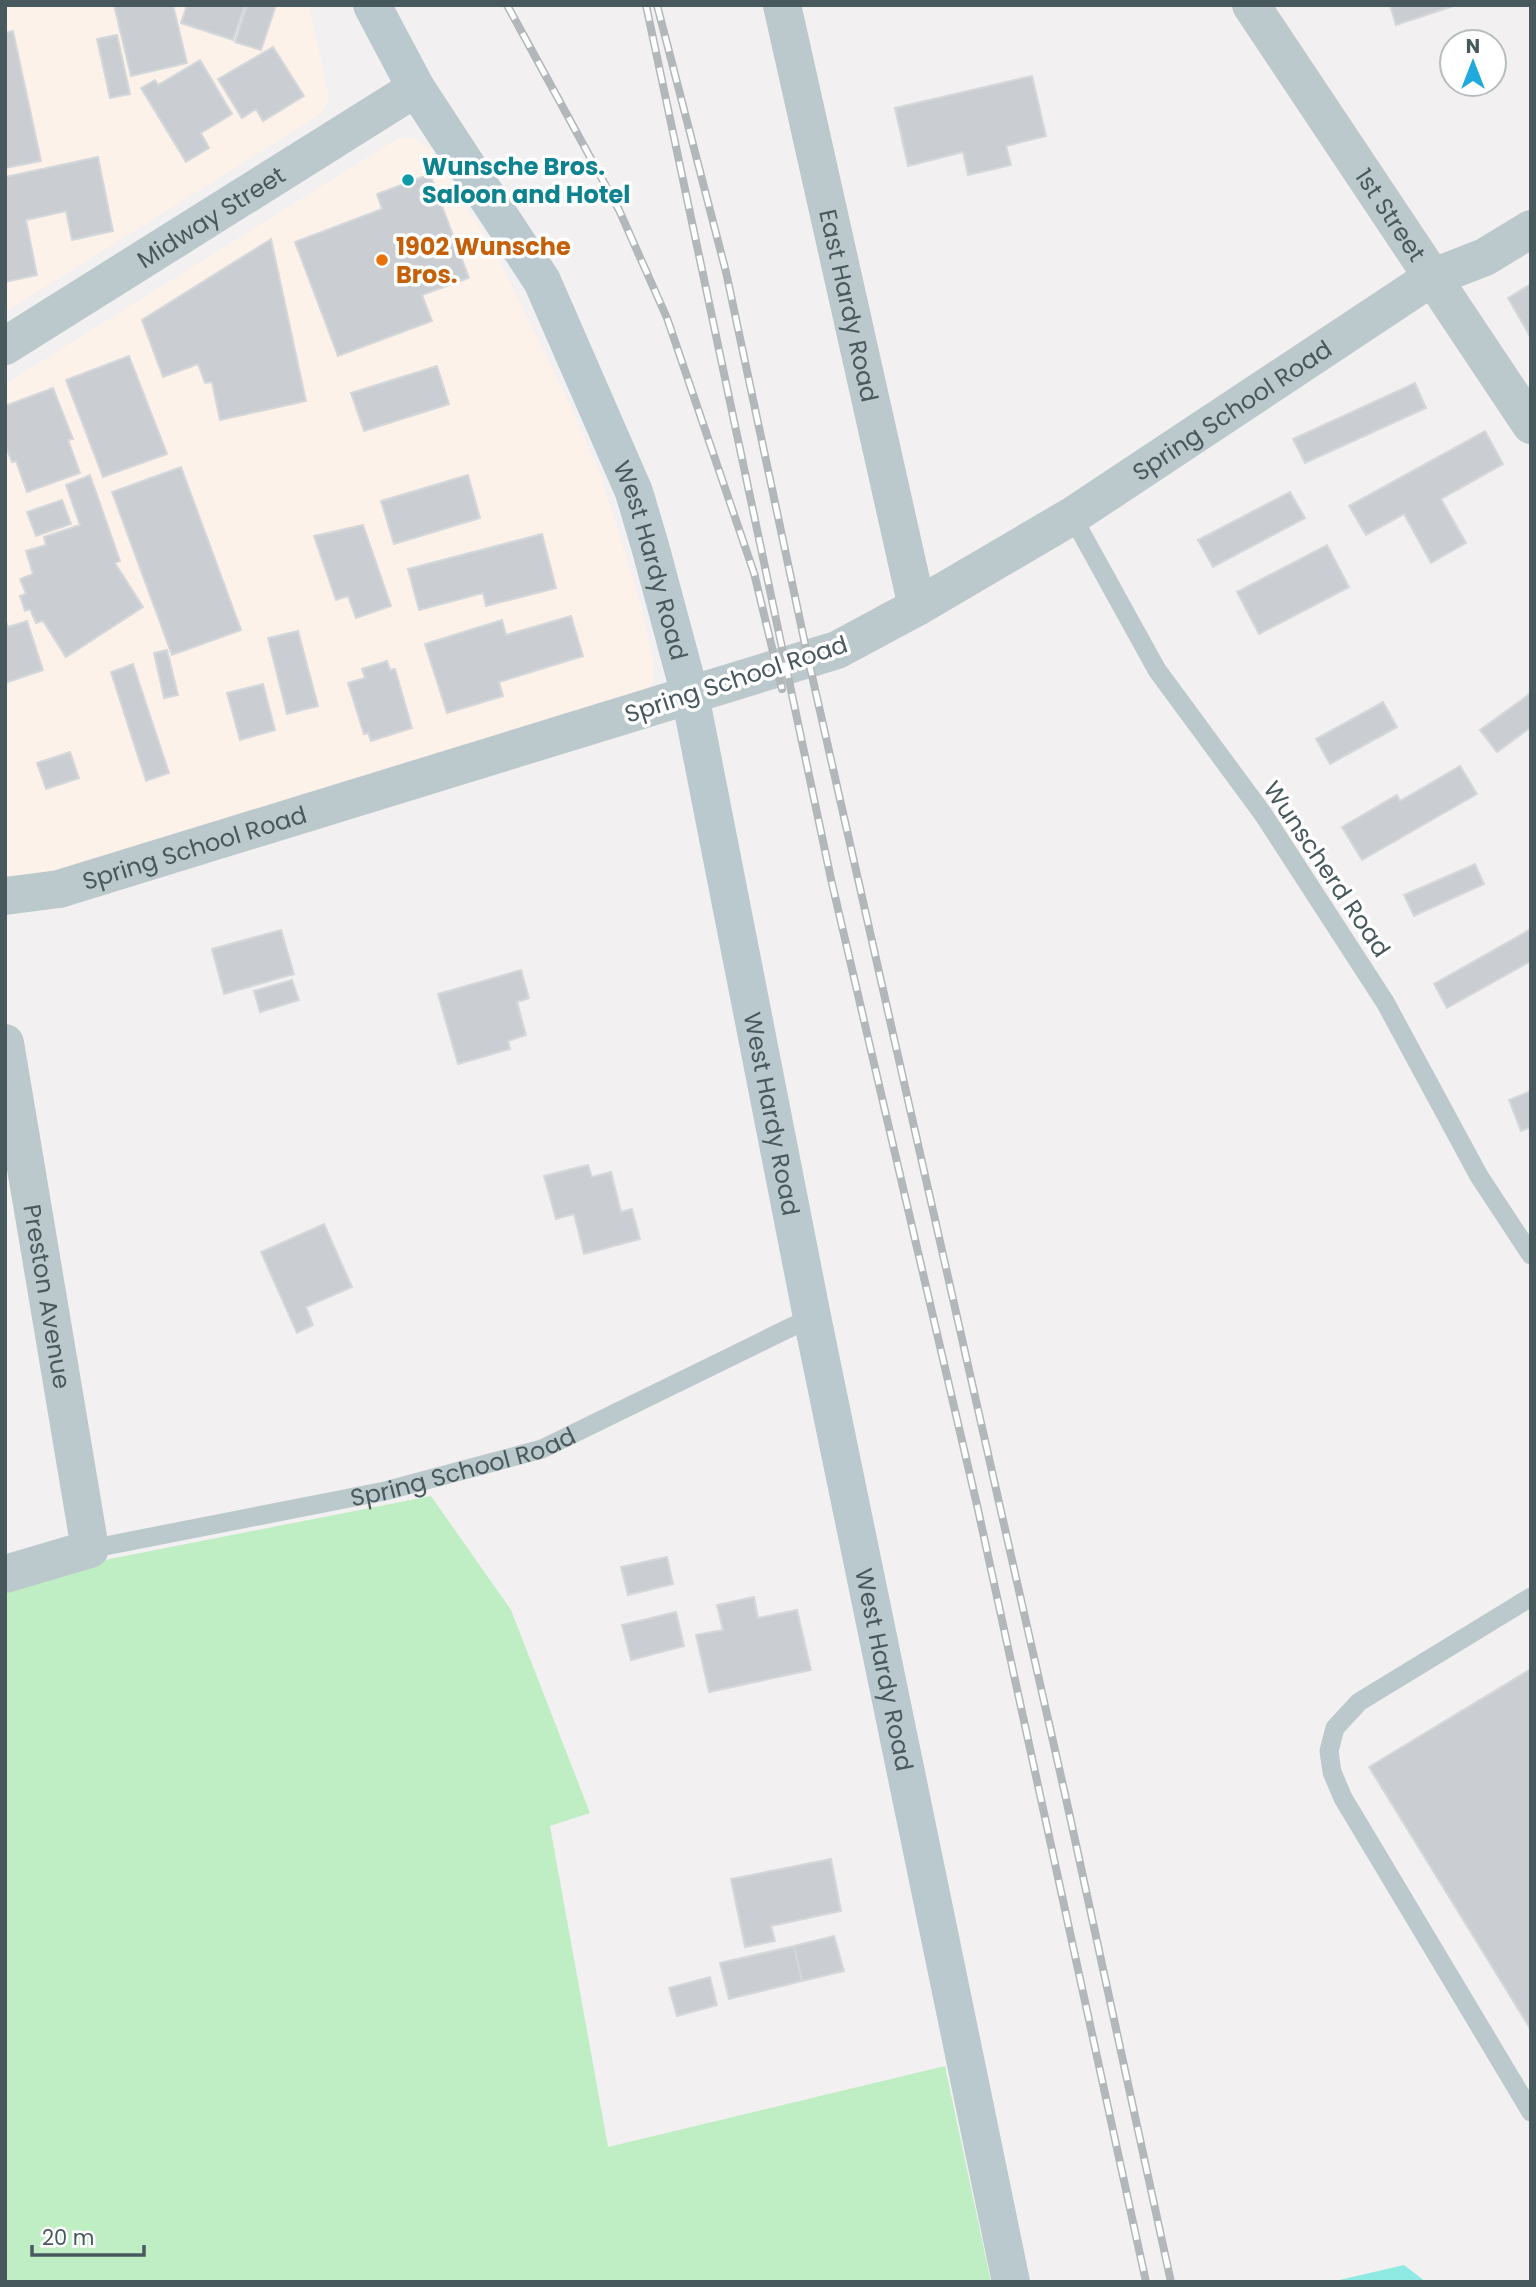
<svg xmlns="http://www.w3.org/2000/svg" width="1536" height="2287" font-family="Poppins,sans-serif">
  <style>
    .commercial { fill: #fcf2ea }
    .green { fill: #c0eec4 }
    .water { fill: #8eeae2 }
    .building { fill: #caced2; stroke: #d4d8db; stroke-width: 2 }
    .lines { fill: none; stroke-linecap: round; stroke-linejoin: round }
    .service { stroke: #bcc9cc; stroke-width: 19 }
    .minor { stroke: #bcc9cc; stroke-width: 38 }
    .tertiary { stroke: #bcc9cc; stroke-width: 38 }
    .secondary { stroke: #b9c9ce; stroke-width: 38 }
    .rail-casing { stroke: #b2b7ba; stroke-width: 8 }
    .rail { stroke: #fff; stroke-width: 5; stroke-dasharray: 16; stroke-linecap: butt }
    .culture-dot { fill: #0f9aa8; stroke: #fff; stroke-width: 2.5 }
    .food-dot { fill: #e8710a; stroke: #fff; stroke-width: 2.5 }
    .labels { text-anchor: middle; dominant-baseline: central; stroke-width: 7; stroke-linejoin: round; paint-order: stroke }
    .culture-label { font-size: 24px; font-weight: bold; fill: #0d838f; stroke: #fff; text-anchor: start }
    .street-label { font-size: 24px; fill: #48595d; stroke: #fff }
    .food-label { font-size: 24px; font-weight: bold; fill: #c56008; stroke: #fff; text-anchor: start }
  </style>
  <rect width="100%" height="100%" fill="#f2f0f0"/>
  <path class="commercial" d="M5,5H309L329,98L322,113L5,312Z
    M412,138L431,149L499,260L565,394L599,471L640,601L654,663L653,682L646,692L44,879L8,877L5,875V384L397,139Z"/>
  <path class="green" d="M431,1496L511,1610L590,1813L550,1826L608,2147L945,2066L991,2282H5V1589L74,1566Z"/>
  <path class="water" d="M1404,2265L1426,2282H1333L1335,2281Z"/>
  <path class="building" d="M114,5H173L187,63L131,76Z
    M187,5H245L233,40L181,23Z
    M247,5H276L261,50L235,42Z
    M1390,5H1450L1451,7L1396,25Z
    M13,31L41,161L5,168V33Z
    M117,35L130,94L110,98L97,39Z
    M273,47L304,96L263,121L256,109L242,118L218,79Z
    M200,60L232,114L201,133L209,148L186,162L141,88L155,80L158,85Z
    M1032,76L1046,136L1006,146L1011,165L968,175L963,152L908,166L895,108Z
    M98,157L113,231L72,240L66,211L26,220L37,275L5,282V177Z
    M430,174L469,278L422,295L432,321L338,356L295,242L382,209L377,194Z
    M271,239L306,401L220,420L212,382L205,383L198,364L163,377L142,320Z
    M1531,284V338L1508,298Z
    M129,356L167,454L103,477L66,380Z
    M437,366L449,404L364,431L351,393Z
    M1415,383L1426,408L1305,463L1293,439Z
    M53,388L73,439L68,440L80,473L27,492L16,461L12,462L5,444V406Z
    M1485,431L1503,464L1441,499L1466,543L1431,563L1404,514L1366,535L1349,506Z
    M181,467L241,630L172,655L112,492Z
    M90,475L120,561L115,563L143,607L66,657L43,621L36,623L30,609L25,611L20,596L26,594L20,579L33,574L26,551L46,545L44,537L80,525L66,485Z
    M468,475L480,518L394,544L381,501Z
    M1290,492L1305,518L1213,567L1198,540Z
    M62,500L71,524L36,536L27,512Z
    M363,525L391,606L356,618L348,596L336,600L314,536Z
    M542,534L556,588L486,606L483,593L419,610L408,569Z
    M1327,545L1349,587L1259,634L1237,592Z
    M571,616L583,656L499,682L503,696L447,713L425,644L502,620L506,635Z
    M5,620L8,627L27,621L43,670L5,683Z
    M298,631L318,706L287,714L268,638Z
    M167,650L178,695L164,698L154,653Z
    M387,661L390,670L395,669L412,728L371,741L368,733L364,734L348,683L365,678L362,669Z
    M133,664L169,773L146,781L111,672Z
    M263,684L275,730L240,740L227,693Z
    M1531,693V727L1497,752L1480,730Z
    M1383,702L1397,727L1330,764L1316,739Z
    M70,752L79,778L46,789L37,763Z
    M1460,766L1477,794L1362,860L1342,827L1397,795L1400,801Z
    M1475,864L1484,884L1414,916L1404,895Z
    M1531,929V961L1447,1008L1434,984Z
    M281,930L294,974L224,994L212,949Z
    M521,970L529,998L517,1002L526,1035L508,1041L510,1049L458,1064L438,994Z
    M292,980L299,1000L260,1012L254,991Z
    M1531,1091V1127L1521,1131L1509,1100Z
    M588,1165L592,1177L611,1172L621,1212L632,1209L640,1239L584,1254L574,1214L556,1219L544,1176Z
    M324,1224L352,1287L306,1307L313,1325L297,1333L261,1252Z
    M667,1557L673,1584L628,1595L621,1567Z
    M754,1597L758,1618L797,1610L811,1670L709,1692L696,1635L723,1630L717,1605Z
    M676,1612L684,1646L631,1660L622,1625Z
    M1531,1669V2030L1369,1767Z
    M831,1859L841,1911L771,1926L775,1941L745,1947L731,1879Z
    M834,1936L844,1971L802,1981L794,1946Z
    M794,1946L802,1981L729,1999L720,1963Z
    M710,1977L717,2005L677,2016L669,1988Z"/>
  <g class="lines">
    <g class="service">
      <path d="M1072,516L1157,670L1263,814L1385,1002L1479,1176L1531,1255"/>
      <path id="s1" d="M90,1549L385,1491L542,1449L812,1317"/>
      <path d="M1531,1597L1359,1702L1335,1728L1329,1751L1332,1772L1343,1798L1531,2112"/>
    </g>
    <g class="minor">
      <path id="s2" d="M782,5L917,607"/>
      <path id="s3" d="M1251,5L1531,425"/>
      <path id="s4" d="M5,896L59,889L690,695"/>
      <path id="s5" d="M5,1043L90,1549L5,1574"/>
    </g>
    <g class="tertiary">
      <path id="s6" d="M5,346L416,88"/>
      <path id="s7" d="M690,695L837,650L917,607L1072,516L1431,278L1485,257L1531,229"/>
    </g>
    <path class="secondary" id="s8" d="M372,5L416,88L542,281L634,492L650,546L690,695L812,1317L1011,2282"/>
    <defs>
      <path id="rail" d="M507,5L619,210L667,318L754,573L782,689
        M646,5L831,879L977,1505L1146,2282
        M657,5L726,272L808,658L1067,1803L1171,2282"/>
    </defs>
    <use href="#rail" class="rail-casing"/>
    <use href="#rail" class="rail"/>
  </g>
  <circle class="culture-dot" cx="408" cy="180" r="7"/>
  <circle class="food-dot" cx="382" cy="260" r="7"/>
  <g class="labels">
    <g class="culture-label">
      <text x="422" y="166">Wunsche Bros.<tspan x="422" dy="28">Saloon and Hotel</tspan></text>
    </g>
    <g class="street-label">
      <text stroke="none"><textPath href="#s3" startOffset="252">1st Street</textPath></text>
      <text stroke="none"><textPath href="#s6" startOffset="243">Midway Street</textPath></text>
      <text stroke="none"><textPath href="#s2" startOffset="308">East Hardy Road</textPath></text>
      <text stroke="none"><textPath href="#s7" startOffset="616">Spring School Road</textPath></text>
      <text stroke="none"><textPath href="#s8" startOffset="625">West Hardy Road</textPath></text>
      <text transform="translate(736 679) rotate(-18)">Spring School Road</text>
      <text stroke="none"><textPath href="#s4" startOffset="196">Spring School Road</textPath></text>
      <text transform="translate(1327 869) rotate(56)">Wunscherd Road</text>
      <text stroke="none"><textPath href="#s8" startOffset="1192">West Hardy Road</textPath></text>
      <text stroke="none"><textPath href="#s5" startOffset="257">Preston Avenue</textPath></text>
      <text stroke="none"><textPath href="#s1" startOffset="382">Spring School Road</textPath></text>
      <text stroke="none"><textPath href="#s8" startOffset="1759">West Hardy Road</textPath></text>
    </g>
    <g class="food-label">
      <text x="396" y="246">1902 Wunsche<tspan x="396" dy="28">Bros.</tspan></text>
    </g>
  </g>
  <rect width="1536" height="2287" fill="none" stroke="#48595d" stroke-width="14"/>
  <g transform="translate(1473 63)"><circle r="33" fill="#ffffff" stroke="#b6bdbe" stroke-width="2"/>
  <path d="M0-5L12 26L0 18L-12 26Z" fill="#1fa9dd"/>
  <text y="-10" font-size="19" font-weight="bold" text-anchor="middle" fill="#48595d">N</text>
  </g>
  <path d="M32 2245v10h112v-10" fill="none" stroke="#48595d" stroke-width="3.5"/>
  <text x="42" y="2245" font-size="21" fill="#48595d" stroke="#ffffff" stroke-width="5" paint-order="stroke">20 m</text>
</svg>
